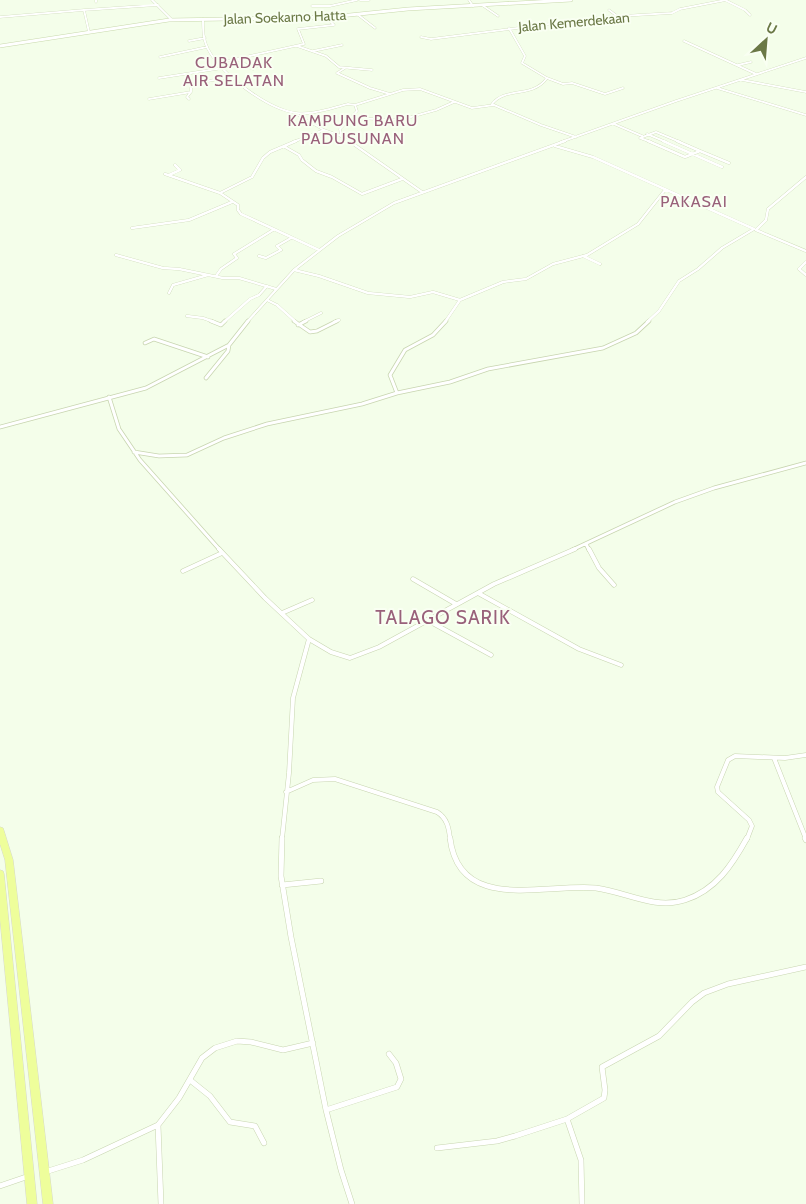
<svg xmlns="http://www.w3.org/2000/svg" width="806" height="1204" font-family="Cabin,sans-serif">
  <style>
    .lines { fill: none; stroke-linecap: round; stroke-linejoin: round }
    .street-far4-casing { stroke: #c8d5b0; stroke-width: 2.5 }
    .street-far3-casing { stroke: #c8d5b0; stroke-width: 3 }
    .street-far2-casing { stroke: #c8d5b0; stroke-width: 4.5 }
    .street-far1-casing { stroke: #c8d5b0; stroke-width: 5 }
    .street-casing { stroke: #c8d5b0; stroke-width: 6 }
    .secondary-casing { stroke: #c9d9ac; stroke-width: 4 }
    .highway-casing { stroke: #d6d9cb; stroke-width: 1 }
    .street-far4 { stroke: #fff; stroke-width: 2 }
    .street-far3 { stroke: #fff; stroke-width: 2.5 }
    .street-far2 { stroke: #fff; stroke-width: 3 }
    .street-far1 { stroke: #fff; stroke-width: 4 }
    .street { stroke: #fff; stroke-width: 5 }
    .secondary { stroke: #fff; stroke-width: 3 }
    .highway { fill: #eefe9b; fill-rule: evenodd }
    .labels { text-anchor: middle; dominant-baseline: central; stroke-width: 4; stroke-linejoin: round; paint-order: stroke }
    .far-street-label { font-size: 14px; fill: #6b7946; stroke: #f9fff2 }
    .far-quarter-label { font-size: 16px; letter-spacing: 1px; fill: #99617a; stroke: #f9fff2 }
    .quarter-label { font-size: 19px; letter-spacing: 1px; fill: #99617a; stroke: #f9fff2 }
  </style>
  <rect width="100%" height="100%" fill="#f4feea"/>
  <g class="lines">
    <defs>
      <path id="street-far4" d="M96,0V2
        M152,0L172,20
        M360,0H369
        M469,0L473,6
        M725,0L745,10L750,15
        M482,5L498,16
        M312,6H330L357,0
        M84,10L158,5
        M609,10L617,16
        M357,14L375,28
        M0,17L84,10L89,32
        M203,19C203,29 203,40 208,49C221,74 267,109 296,113C313,115 331,108 348,104L355,105L357,111L340,129L341,136L350,142
        M421,37L431,39L604,17L672,13L680,9L726,0
        M189,41L205,38
        M684,41L756,74
        M297,46L326,56L339,67L372,70
        M313,51L342,45
        M160,57L207,47
        M237,59L253,69
        M218,63L304,44L298,29L334,25L326,17
        M738,65L751,62
        M251,68L263,65
        M345,68L337,73L370,88L390,94
        M159,78L223,68
        M547,78L563,84L572,83L605,94L623,88
        M742,80L806,92
        M717,88L806,115
        M149,99L191,92V84L231,77
        M189,99L187,97L191,92
        M492,104C506,86 532,99 547,78L522,63L525,56L509,28
        M355,105L403,90L420,89L472,108L494,105L541,125L576,137
        M296,114L324,130
        M351,118L400,120L436,110L454,102
        M614,124L642,136
        M647,134L666,142
        M293,142L324,130L341,136
        M561,142L676,101L806,58
        M651,142L640,138L656,132L680,142"/>
      <path id="street-far3" d="M296,141L270,152L263,158L252,177L220,193L238,205V210L241,214L319,250
        M349,141L422,192
        M648,141L685,157L700,151L677,141
        M663,141L722,167
        M555,146L593,157L754,229L722,248L698,269L679,281L659,311L647,322
        M285,147L299,155L302,160L316,171L332,177L362,194L402,179
        M700,151L729,163
        M165,174L220,193
        M169,175L180,170L175,165
        M132,228L189,220L232,202
        M756,230L766,220L768,209L806,177
        M756,230L806,251
        M116,255L163,268L179,269L223,278H239L276,289
        M259,256L266,258L281,250L277,246L291,238
        M583,256L600,264
        M806,262L799,269L806,275
        M294,270L319,276L368,293L410,297L433,292L460,300
        M216,276L221,269L237,258L234,254L273,230
        M169,293L173,285L208,275
        M267,300L277,305L296,322
        M187,316L203,318L214,322
        M224,322L250,299L259,295L267,286
        M247,322L294,270L338,236L394,203L565,141
        M303,322L321,313
        M334,322L339,320
        M445,322L460,300L503,282L526,279L553,264L587,255L638,224L665,190"/>
      <path id="street-far2" d="M211,321L221,325L225,321
        M294,321L310,332L317,331L337,321
        M298,325L306,321
        M145,343L154,339L208,357
        M206,378L228,351L229,345
        M397,393L390,375L405,350L433,335L446,321
        M109,397L119,429L140,460L220,550
        M0,427L146,388L229,345L248,321
        M134,452L159,456L187,455L224,438L267,424L362,404L397,393L450,382L488,369L603,348L636,333L649,321
        M586,544L589,550
        M572,550L675,502L714,488L806,463"/>
      <path id="street-far1" d="M219,549L265,598L309,639L331,652L350,658L379,647L494,584L575,549
        M589,549L599,568L614,585
        M183,571L222,553
        M413,579L456,604
        M478,593L579,649L621,665
        M282,613L312,600
        M427,620L491,655
        M774,758L806,839
        M286,792L313,780L335,779L437,812C447,818 449,828 450,839
        M282,839L289,773L293,698L309,639
        M747,839L752,826L749,820L718,792L717,787L728,760L735,756L785,758L806,755"/>
      <path id="street" d="M282,838L281,876L291,937L326,1110L341,1170L352,1204
        M450,838C459,914 545,883 596,888C626,892 655,910 685,900C716,890 732,865 747,838
        M805,838L806,840
        M282,885L321,881
        M190,1080L210,1096L230,1122L255,1126L264,1143
        M326,1110L397,1087L401,1079L396,1063L389,1054
        M567,1119L581,1160L582,1204
        M158,1125L161,1204
        M437,1148L497,1141L515,1136L567,1119L604,1098L605,1090L602,1067L659,1036L692,1002L704,993L728,984L806,967
        M45,1172L83,1160L158,1125L179,1098L202,1058L215,1048L237,1041L251,1042L283,1050L313,1043
        M0,1186L29,1176"/>
      <path id="secondary" d="M0,46L169,20L330,17L408,9L571,0"/>
      <path id="highway" d="M0,827L3,828L4,831L13,860L53,1204H43L5,860L0,844Z
        M0,870L3,871L4,874L37,1204H27L0,919Z"/>
    </defs>
    <use href="#street-far4" class="street-far4-casing"/>
    <use href="#street-far3" class="street-far3-casing"/>
    <use href="#street-far2" class="street-far2-casing"/>
    <use href="#street-far1" class="street-far1-casing"/>
    <use href="#street" class="street-casing"/>
    <use href="#secondary" class="secondary-casing"/>
    <use href="#highway" class="highway-casing"/>
    <use href="#street-far4" class="street-far4"/>
    <use href="#street-far3" class="street-far3"/>
    <use href="#street-far2" class="street-far2"/>
    <use href="#street-far1" class="street-far1"/>
    <use href="#street" class="street"/>
    <use href="#secondary" class="secondary"/>
    <use href="#highway" class="highway"/>
  </g>
  <g class="labels">
    <g class="far-street-label">
      <text transform="translate(285 17) rotate(-2)">Jalan Soekarno Hatta</text>
      <text transform="translate(574 22) rotate(-5)">Jalan Kemerdekaan</text>
    </g>
    <g class="far-quarter-label">
      <text x="234" y="62">CUBADAK<tspan x="234" dy="18">AIR SELATAN</tspan></text>
      <text x="353" y="120">KAMPUNG BARU<tspan x="353" dy="18">PADUSUNAN</tspan></text>
      <text x="694" y="201">PAKASAI</text>
    </g>
    <g class="quarter-label">
      <text x="443" y="617">TALAGO SARIK</text>
    </g>
  </g>
  <g transform="translate(766 40) rotate(26)" stroke="#f9fff2" stroke-width="4" paint-order="stroke">
  <path d="M0-4L9 19L0 12L-9 19Z" fill="#6b7946"/>
  <text y="-8" font-size="14" font-weight="bold" text-anchor="middle" fill="#6b7946">U</text>
  </g>
</svg>
